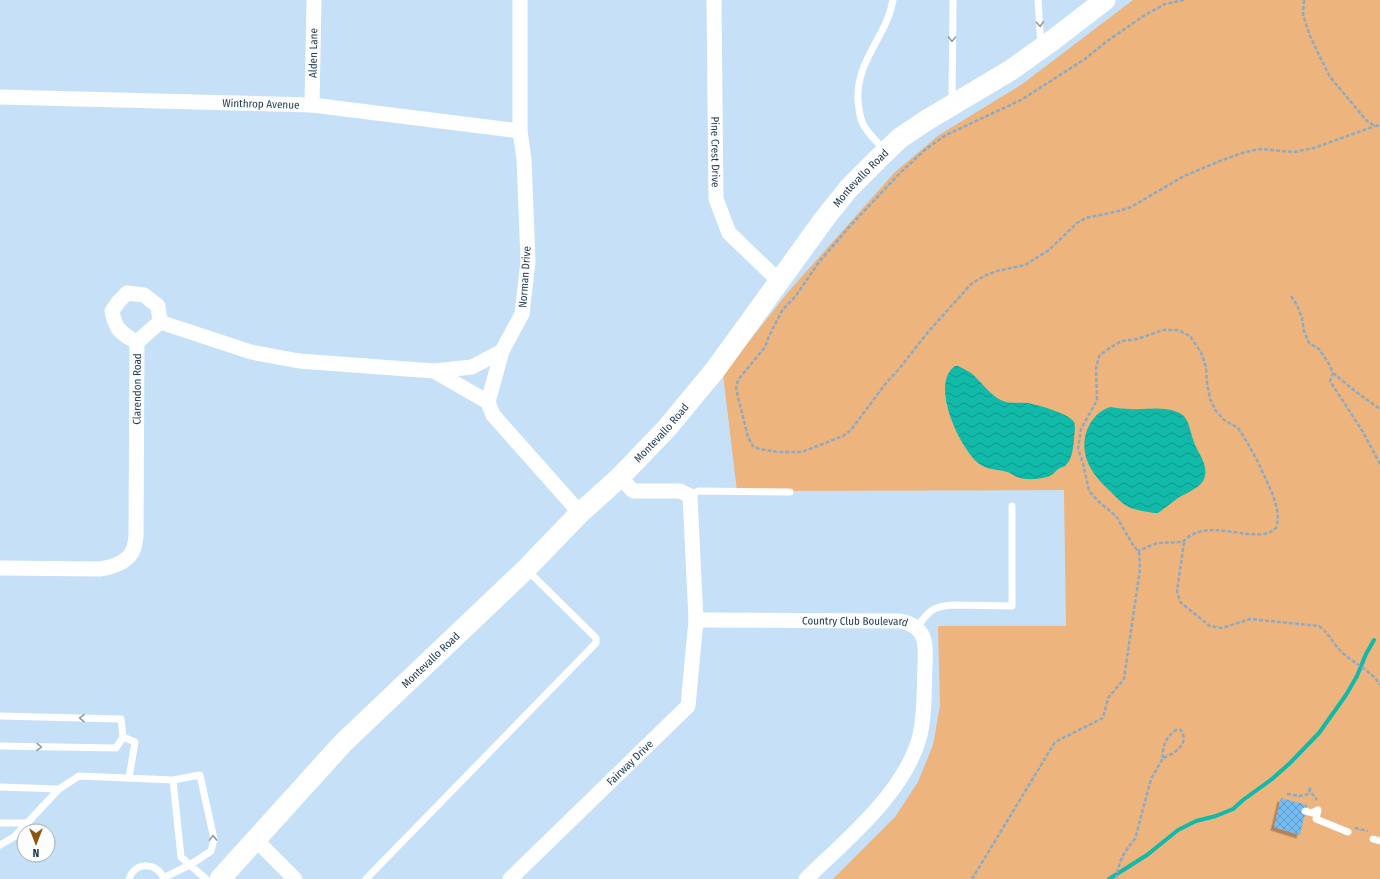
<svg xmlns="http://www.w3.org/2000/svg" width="1380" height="879" font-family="'Fira Sans Condensed',sans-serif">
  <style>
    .grass { fill: #edb47e }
    .water { fill: url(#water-waves) }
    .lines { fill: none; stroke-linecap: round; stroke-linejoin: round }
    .stream { stroke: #11b9a9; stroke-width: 4 }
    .building { fill: url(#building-cross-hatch); filter: url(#shadow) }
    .path { stroke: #8eaac1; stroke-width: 2.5; stroke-dasharray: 4 2; stroke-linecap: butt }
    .service { stroke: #fff; stroke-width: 7 }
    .minor { stroke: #fff; stroke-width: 15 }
    .secondary { stroke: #fff; stroke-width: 21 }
    .oneway { stroke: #8e9ca8 }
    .labels { text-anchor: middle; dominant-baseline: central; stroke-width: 3; stroke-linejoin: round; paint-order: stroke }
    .street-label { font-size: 11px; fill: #1c3a51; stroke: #fdfdfd }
  </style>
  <defs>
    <pattern id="water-waves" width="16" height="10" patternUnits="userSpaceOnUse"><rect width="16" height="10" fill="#11b9a9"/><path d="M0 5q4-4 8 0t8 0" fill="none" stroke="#0f978c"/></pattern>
    <pattern id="building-cross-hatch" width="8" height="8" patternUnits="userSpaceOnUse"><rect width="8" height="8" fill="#75bcf3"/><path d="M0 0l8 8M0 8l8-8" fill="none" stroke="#5f9ac7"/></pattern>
    <filter id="shadow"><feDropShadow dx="-3.5" dy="3.5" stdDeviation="0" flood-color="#0004"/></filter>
  </defs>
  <rect width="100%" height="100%" fill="#c5e0f7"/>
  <path class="grass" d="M1133,0H1380V879H833L895,817L918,782L933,745L940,706L938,626H1066L1064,490L737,491L723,374L789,291L895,172L939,135L1021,85Z"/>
  <path class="water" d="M955,366H958C962,368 967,370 971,373C982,382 990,396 1003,401C1011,404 1019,402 1027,403C1036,404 1070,414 1074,422C1076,427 1074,435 1074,440C1073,449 1072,460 1065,466C1064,467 1061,467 1060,468C1056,470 1054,474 1050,476C1041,479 1027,481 1017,477C1014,476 1011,473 1007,472C997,469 987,470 978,463C960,448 929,384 955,366Z
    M1110,407C1117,408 1124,409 1131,409C1146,410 1163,406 1177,412C1189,416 1189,428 1193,439C1195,447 1200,453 1203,461C1212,484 1194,489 1178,498C1171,503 1165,508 1158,513H1154C1145,511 1135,511 1127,506C1121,503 1116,497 1111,492C1093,476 1078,456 1087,430C1092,419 1098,411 1110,407Z"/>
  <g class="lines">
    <path class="stream" d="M1109,879L1147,855L1178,830L1196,821L1216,816L1233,809L1243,800L1272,779L1290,763L1319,733L1346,695L1357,676L1366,654L1374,640"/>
  </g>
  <path class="building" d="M1281,798L1307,805L1300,835L1274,827Z"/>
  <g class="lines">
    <path class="path" d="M1184,0L1165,4L1145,15L1106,42L1085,59L1021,100L946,135L926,149L901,172L851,225L819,262L795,297L783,309L769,336L765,347L738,380L736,389L748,437L753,446L759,449L778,452H802L843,436L851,430L886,383L899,369L928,332L971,284L984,276L997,271L1025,265L1049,250L1077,223L1086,218L1119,211L1131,207L1184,176L1220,161L1245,152L1260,149L1294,152L1314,148L1375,126
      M1304,0L1303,15L1310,36L1319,55L1330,77L1367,121L1375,126L1380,125
      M1291,296L1297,305L1302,318L1304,331L1309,343L1319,349L1328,362L1333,373L1330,381L1363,432L1380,464
      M1333,373L1355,391L1380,409
      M1184,542L1177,591L1180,602L1210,626L1222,628L1250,619L1319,626C1331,635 1334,646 1344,654C1356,665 1372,671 1380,685
      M1287,794L1300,796L1309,794L1310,787V791L1317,800
      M1355,828L1368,831
      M972,879L1055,742L1103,718L1108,698L1124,679L1140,569L1139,552L1133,545L1116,516L1099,502L1089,491L1083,463L1078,449L1081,429L1097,400L1096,368L1099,356L1111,347L1122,341L1137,339L1163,330H1178L1190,336L1201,352L1206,367L1207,383L1210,399L1216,411L1224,420L1238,428L1247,442L1258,462L1273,495L1277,509L1278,520L1276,528C1273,530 1271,532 1268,533C1262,535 1255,534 1249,534C1226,532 1200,523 1183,542L1157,543L1138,551
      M1116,879C1119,861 1123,853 1135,839L1151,779L1163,758C1174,754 1190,744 1181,730H1176C1166,737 1162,746 1163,758"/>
    <path class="service" d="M1038,0L1041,46
      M952,102L953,0
      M884,150C878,142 867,133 863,124C859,116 859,108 858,100C856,60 887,36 893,0
      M690,496L698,491L790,492
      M916,628C929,612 930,607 952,605L1012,606V506
      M0,716L121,719L123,737L135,742L129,778
      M0,746L116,748L123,737
      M173,780L181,857L206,879
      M0,787L59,789
      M1305,811L1312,813L1318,810L1316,819L1348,832
      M0,823H26
      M1373,839L1380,841
      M0,845L14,837L59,789L79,776L173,780L200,775L214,839L211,851L190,865L163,878
      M129,879C135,861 158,862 164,879
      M366,879L596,643V638L527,570"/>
    <g class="minor">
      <path d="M520,0V131L524,159L528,261L522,314L502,351L488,402L493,415L580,513"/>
      <path id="s1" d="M714,0L716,199L729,233L779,281"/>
      <path id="s2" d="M0,97L312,105L520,131"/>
      <path id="s3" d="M312,105L314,0"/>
      <path d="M160,322L251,352L299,361L434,371L488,402"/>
      <path d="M137,342C121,334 115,329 112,311L119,301L127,293L144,295L158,306L160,322"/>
      <path d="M434,371L472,367L502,351"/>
      <path id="s4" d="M0,568L100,569C112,567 128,562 133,550C135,546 135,541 136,537L137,342L160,322"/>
      <path id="s5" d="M696,620L901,621C927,627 926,644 925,666C924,688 925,718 919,739C903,794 847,839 806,879"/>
      <path d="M256,840L295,879"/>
      <path id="s6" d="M510,879L688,706L696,620L690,496L680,491H633L620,477"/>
    </g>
    <path class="secondary" id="s7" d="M220,879L343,743L526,569L580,513L620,477L667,428L715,370L825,218L849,188L877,160L900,138L927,120L1011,70L1053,40L1105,0"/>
  </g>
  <defs><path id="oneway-chevron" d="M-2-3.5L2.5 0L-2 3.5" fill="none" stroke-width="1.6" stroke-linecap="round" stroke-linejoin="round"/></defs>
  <g class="oneway">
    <use href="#oneway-chevron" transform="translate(1040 24) rotate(86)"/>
    <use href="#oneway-chevron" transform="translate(952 39) rotate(91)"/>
    <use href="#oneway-chevron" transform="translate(82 718) rotate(-178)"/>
    <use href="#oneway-chevron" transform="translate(39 747) rotate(1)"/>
    <use href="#oneway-chevron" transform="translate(213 838) rotate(-92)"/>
  </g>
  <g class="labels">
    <g class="street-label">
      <text stroke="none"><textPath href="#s3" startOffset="52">Alden Lane</textPath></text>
      <text stroke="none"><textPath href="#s2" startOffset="261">Winthrop Avenue</textPath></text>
      <text stroke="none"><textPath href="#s1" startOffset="152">Pine Crest Drive</textPath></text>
      <text stroke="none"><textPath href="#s7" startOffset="952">Montevallo Road</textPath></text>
      <text transform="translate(525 277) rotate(-86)">Norman Drive</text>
      <text stroke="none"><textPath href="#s4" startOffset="301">Clarendon Road</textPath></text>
      <text stroke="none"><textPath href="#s7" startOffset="628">Montevallo Road</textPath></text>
      <text stroke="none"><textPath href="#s5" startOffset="159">Country Club Boulevard</textPath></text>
      <text stroke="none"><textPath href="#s7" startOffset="304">Montevallo Road</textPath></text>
      <text stroke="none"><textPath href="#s6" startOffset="167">Fairway Drive</textPath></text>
    </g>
  </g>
  <g transform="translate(36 843) rotate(180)"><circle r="19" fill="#fdfdfd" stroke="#a3afb8"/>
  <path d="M0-3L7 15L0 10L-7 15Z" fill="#8e550f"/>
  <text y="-6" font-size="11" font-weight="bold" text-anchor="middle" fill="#1c3a51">N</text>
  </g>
</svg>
